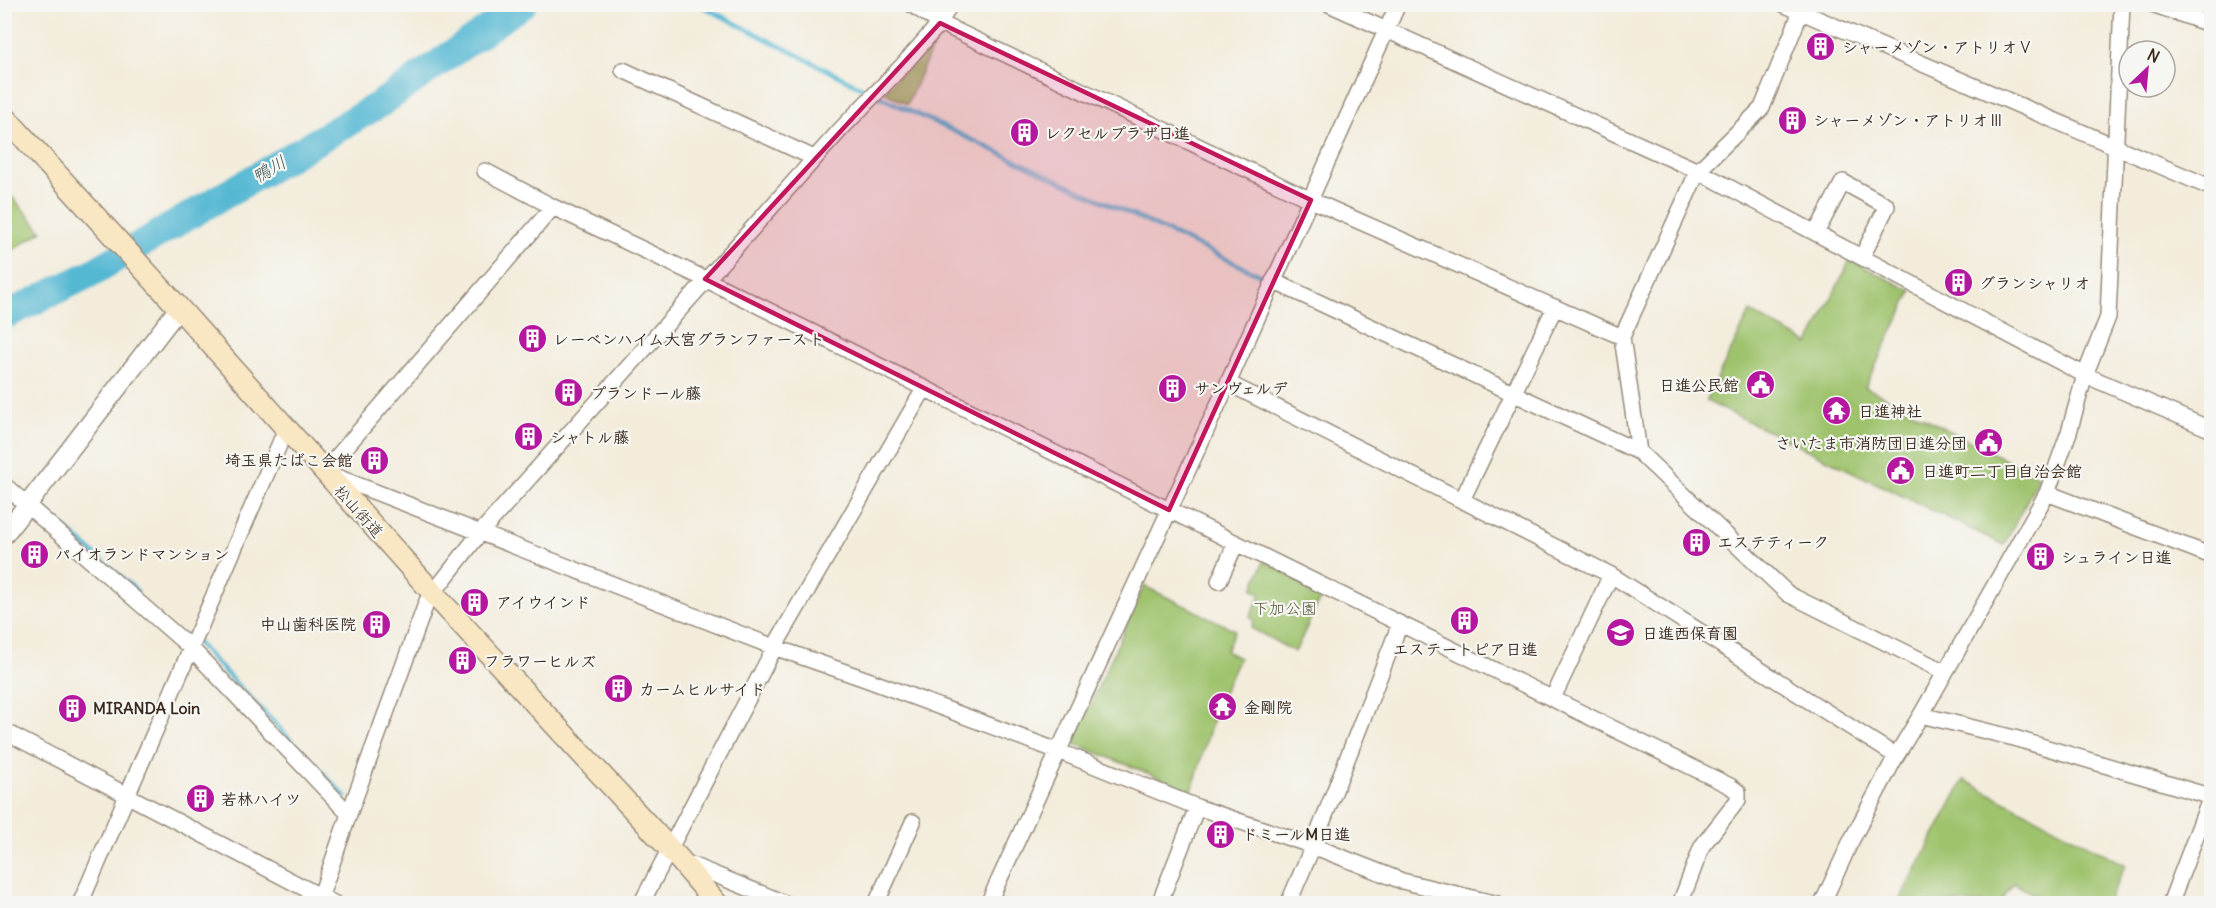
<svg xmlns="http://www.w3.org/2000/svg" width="2216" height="908" font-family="Delius,'Klee One',sans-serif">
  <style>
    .green { fill: #9fc36d; stroke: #6d7646; stroke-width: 1.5 }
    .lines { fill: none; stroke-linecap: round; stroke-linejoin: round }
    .stream { stroke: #54b8d3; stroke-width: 4.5 }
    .river { stroke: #54b8d3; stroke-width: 28 }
    .minor-casing { stroke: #978b7c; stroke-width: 18 }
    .tertiary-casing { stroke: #978b7c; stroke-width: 21 }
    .secondary-casing { stroke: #978b7c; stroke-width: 24 }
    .minor { stroke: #fff; stroke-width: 15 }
    .tertiary { stroke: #fff; stroke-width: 18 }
    .secondary { stroke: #f9e7c3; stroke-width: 21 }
    .marked { fill: #c2185b; fill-opacity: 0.2; stroke: #c2185b; stroke-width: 4.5; stroke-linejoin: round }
    .labels { text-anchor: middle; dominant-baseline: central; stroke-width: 4.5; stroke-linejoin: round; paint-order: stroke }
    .poi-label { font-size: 16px; font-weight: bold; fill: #3b2a1e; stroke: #f6f6f2; text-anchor: start }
    .street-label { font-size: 16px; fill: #3b2a1e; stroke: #f6f6f2 }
    .park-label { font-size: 16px; fill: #595836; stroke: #f6f6f2 }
    .water-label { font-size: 18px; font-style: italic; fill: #445c5d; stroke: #f6f6f2 }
  </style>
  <rect width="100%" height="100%" fill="#f6f6f2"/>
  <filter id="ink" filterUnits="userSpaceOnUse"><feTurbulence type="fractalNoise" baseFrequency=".0167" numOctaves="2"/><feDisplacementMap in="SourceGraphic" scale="12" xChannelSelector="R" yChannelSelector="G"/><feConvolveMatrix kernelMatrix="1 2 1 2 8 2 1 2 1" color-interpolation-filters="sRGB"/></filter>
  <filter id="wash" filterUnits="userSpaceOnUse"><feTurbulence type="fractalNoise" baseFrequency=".008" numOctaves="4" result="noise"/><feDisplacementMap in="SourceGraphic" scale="24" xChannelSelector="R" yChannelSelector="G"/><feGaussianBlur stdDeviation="1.35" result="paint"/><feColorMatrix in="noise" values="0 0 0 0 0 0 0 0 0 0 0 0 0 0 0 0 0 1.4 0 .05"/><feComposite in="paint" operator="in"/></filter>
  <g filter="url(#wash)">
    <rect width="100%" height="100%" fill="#f3ecdb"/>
    <path class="green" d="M933,36L936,39L907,104L884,92Z
      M5,189L42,231L5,255H4Z
      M1850,260L1912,291L1865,387L2039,477L2004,545L1706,401L1750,312L1809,344Z
      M1264,561L1324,590L1295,652L1251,628L1254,620L1250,617L1261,594L1253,589Z
      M1144,586L1235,630L1226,651L1239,658L1216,708L1192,791L1073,743Z
      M1964,780L2126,865L2109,900L2115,903H2049L2014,883L2000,903H1898Z"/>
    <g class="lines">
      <path class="stream" d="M698,4L874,94L1271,280
        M35,502L137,591
        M196,642L346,797"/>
      <path class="river" d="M4,316L88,275L380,104L523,4"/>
    </g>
  </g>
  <g filter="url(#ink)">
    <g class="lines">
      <defs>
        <path id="minor" d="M911,4L940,23L1311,200L1622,337
          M1329,4L1698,171L2085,375L2212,430
          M1783,4L2212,188
          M2152,4L2212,25
          M623,70L814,158
          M485,171L553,207L705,279L1169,510L1730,786L1738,792V800L1702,846L1680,904
          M553,207L324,472L774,647L868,680L1058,751L1197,807L1313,846L1402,881L1498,904
          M1816,233L1843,182L1887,206L1862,257
          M1273,281L1639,452L1788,594L1945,672
          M1228,383L1611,575L1896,756
          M1639,452L1622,337L1698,171L1762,108L1804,4
          M4,485L191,648L349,814
          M2047,493L2212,556
          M1462,500L1555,307
          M1219,581L1236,543
          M1553,698L1611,575
          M1921,715L2014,738L2212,797
          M4,731L335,904
          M684,862L787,904
          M80,904L286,429
          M318,904L349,814L427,601L480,533L842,128L903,65L940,23L950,4
          M641,904L779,639L924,389
          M876,904L913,822
          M988,904L1228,383L1398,4
          M1159,904L1197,807
          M1288,904L1313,846L1400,624
          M1822,904L1850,843L1896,756L1921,715L2047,493L2069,432L2085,375L2108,317L2122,4
          M2170,904L2212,794"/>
        <path id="tertiary" d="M4,535L179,308"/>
        <path id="secondary" d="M4,116L179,308L433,593L680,860L717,904"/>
      </defs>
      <use href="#minor" class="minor-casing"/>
      <use href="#tertiary" class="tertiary-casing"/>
      <use href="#secondary" class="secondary-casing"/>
      <use href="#minor" class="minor"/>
      <use href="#tertiary" class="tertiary"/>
      <use href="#secondary" class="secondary"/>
    </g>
  </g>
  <path class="marked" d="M940,23L1311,200L1169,510L705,279Z"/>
  <defs>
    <symbol id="building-disc" viewBox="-11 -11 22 22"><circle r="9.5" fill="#b5179e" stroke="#f6f6f2"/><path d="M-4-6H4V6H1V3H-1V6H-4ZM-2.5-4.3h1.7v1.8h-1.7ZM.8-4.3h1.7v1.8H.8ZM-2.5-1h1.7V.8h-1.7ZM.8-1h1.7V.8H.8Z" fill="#fff"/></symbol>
    <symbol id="civic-disc" viewBox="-11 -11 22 22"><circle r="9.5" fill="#b5179e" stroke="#f6f6f2"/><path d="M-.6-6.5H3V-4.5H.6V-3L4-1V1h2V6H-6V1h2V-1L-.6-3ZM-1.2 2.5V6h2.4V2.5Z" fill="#fff"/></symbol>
    <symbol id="temple-disc" viewBox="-11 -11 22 22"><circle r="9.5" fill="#b5179e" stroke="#f6f6f2"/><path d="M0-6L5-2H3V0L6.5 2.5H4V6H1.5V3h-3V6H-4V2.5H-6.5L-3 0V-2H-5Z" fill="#fff"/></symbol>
    <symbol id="school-disc" viewBox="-11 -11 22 22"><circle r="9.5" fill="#b5179e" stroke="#f6f6f2"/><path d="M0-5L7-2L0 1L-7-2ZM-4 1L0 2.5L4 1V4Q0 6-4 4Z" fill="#fff"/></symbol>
  </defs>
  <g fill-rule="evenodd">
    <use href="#building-disc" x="1804" y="30" width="33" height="33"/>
    <use href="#building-disc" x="1776" y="104" width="33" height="33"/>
    <use href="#building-disc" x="1008" y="116" width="33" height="33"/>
    <use href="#building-disc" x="1942" y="266" width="33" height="33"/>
    <use href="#building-disc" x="516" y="322" width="33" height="33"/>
    <use href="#civic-disc" x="1744" y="368" width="33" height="33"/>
    <use href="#building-disc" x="1156" y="372" width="33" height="33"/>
    <use href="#building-disc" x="552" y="376" width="33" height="33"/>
    <use href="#temple-disc" x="1820" y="394" width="33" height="33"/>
    <use href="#building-disc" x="512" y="420" width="33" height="33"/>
    <use href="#civic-disc" x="1972" y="426" width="33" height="33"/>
    <use href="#building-disc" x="358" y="444" width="33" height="33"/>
    <use href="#civic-disc" x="1884" y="454" width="33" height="33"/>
    <use href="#building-disc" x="1680" y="526" width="33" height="33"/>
    <use href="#building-disc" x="18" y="538" width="33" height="33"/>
    <use href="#building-disc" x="2024" y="540" width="33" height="33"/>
    <use href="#building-disc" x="458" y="586" width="33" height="33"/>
    <use href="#building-disc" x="1448" y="604" width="33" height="33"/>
    <use href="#building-disc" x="360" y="608" width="33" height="33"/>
    <use href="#school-disc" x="1604" y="616" width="33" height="33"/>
    <use href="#building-disc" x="446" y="644" width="33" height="33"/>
    <use href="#building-disc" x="602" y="672" width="33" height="33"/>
    <use href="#temple-disc" x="1206" y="690" width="33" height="33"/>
    <use href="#building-disc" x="56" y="692" width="33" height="33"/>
    <use href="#building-disc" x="184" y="782" width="33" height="33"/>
    <use href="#building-disc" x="1204" y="818" width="33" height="33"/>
  </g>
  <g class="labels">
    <g class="poi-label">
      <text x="1842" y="47">シャーメゾン・アトリオⅤ</text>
      <text x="1813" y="120">シャーメゾン・アトリオⅢ</text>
      <text x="1045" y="133">レクセルプラザ日進</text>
      <text x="1979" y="283">グランシャリオ</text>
      <text x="553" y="339">レーベンハイム大宮グランファースト</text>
      <text x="1739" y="385" text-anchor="end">日進公民館</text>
      <text x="1194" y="388">サンヴェルデ</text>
      <text x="590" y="393">プランドール藤</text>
      <text x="1858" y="411">日進神社</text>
      <text x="550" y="437">シャトル藤</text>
      <text x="1967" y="443" text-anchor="end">さいたま市消防団日進分団</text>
      <text x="353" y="460" text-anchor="end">埼玉県たばこ会館</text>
      <text x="1922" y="471">日進町二丁目自治会館</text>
      <text x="1717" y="542">エステティーク</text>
      <text x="55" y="554">パイオランドマンション</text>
      <text x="2061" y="557">シュライン日進</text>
      <text x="496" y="602">アイウインド</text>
      <text x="356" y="624" text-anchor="end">中山歯科医院</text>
      <text x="1642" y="633">日進西保育園</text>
      <text x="1465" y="649" text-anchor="middle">エステートピア日進</text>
      <text x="484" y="661">フラワーヒルズ</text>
      <text x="639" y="689">カームヒルサイド</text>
      <text x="1244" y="707">金剛院</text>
      <text x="93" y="708">MIRANDA Loin</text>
      <text x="221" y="799">若林ハイツ</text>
      <text x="1242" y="834">ドミールM日進</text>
    </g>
    <g class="street-label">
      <text transform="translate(359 511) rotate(48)">松山街道</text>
    </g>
    <g class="park-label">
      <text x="1285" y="608">下加公園</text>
    </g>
    <g class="water-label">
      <text transform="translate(269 169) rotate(-30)">鴨川</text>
    </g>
  </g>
  <rect width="2216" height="908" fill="none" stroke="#f6f6f2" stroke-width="24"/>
  <g transform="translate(2147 69) rotate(26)"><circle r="28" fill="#f6f6f2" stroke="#aba49d" stroke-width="1.5"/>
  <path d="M0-4.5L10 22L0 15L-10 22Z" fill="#b5179e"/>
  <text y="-9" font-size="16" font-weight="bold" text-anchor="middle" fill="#3b2a1e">N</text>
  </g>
</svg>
